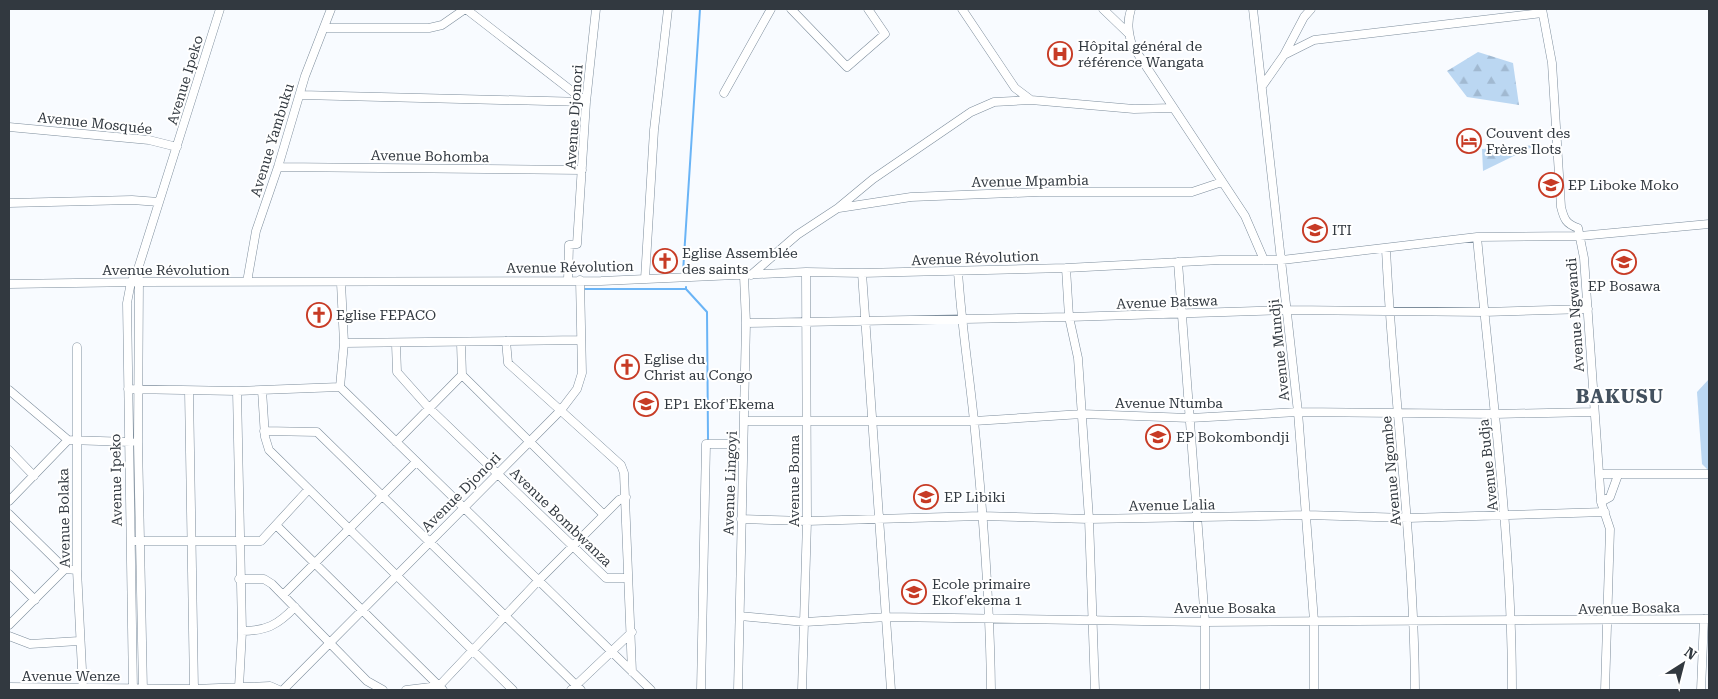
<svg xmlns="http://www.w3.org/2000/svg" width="1718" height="699" font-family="'Roboto Serif',serif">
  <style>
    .forest { fill: url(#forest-firs) }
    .pitch { fill: #bbd7f2 }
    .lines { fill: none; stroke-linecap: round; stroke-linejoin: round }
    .stream { stroke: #6ab4f6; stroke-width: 2 }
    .minor-casing { stroke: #7d8d9c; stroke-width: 9 }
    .minor { stroke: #fff; stroke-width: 8 }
    .labels { text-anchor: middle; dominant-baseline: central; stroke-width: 4; stroke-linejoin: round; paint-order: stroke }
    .poi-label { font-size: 14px; fill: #323940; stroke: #fff; text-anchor: start }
    .street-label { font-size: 14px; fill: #323940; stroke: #fff }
    .district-label { font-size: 19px; font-weight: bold; letter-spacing: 1px; fill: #43515f; stroke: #fff }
  </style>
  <defs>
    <pattern id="forest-firs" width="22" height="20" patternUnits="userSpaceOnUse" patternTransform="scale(1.25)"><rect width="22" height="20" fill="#bbd7f2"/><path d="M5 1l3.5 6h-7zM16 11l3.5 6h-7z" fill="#a1b9d1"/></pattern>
  </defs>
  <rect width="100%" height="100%" fill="#f8fbff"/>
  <path class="forest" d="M1478,52L1513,63L1519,105L1467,97L1447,71Z
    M1536,145L1483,171L1482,149Z"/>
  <path class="pitch" d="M1709,379V471L1702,464L1697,392Z"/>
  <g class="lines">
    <path class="stream" d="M683,272L700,9
      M585,289H686V287
      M686,289L707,312L708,439"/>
    <defs>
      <path id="minor" d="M466,9L586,102
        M791,9L847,67L885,34L868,9
        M962,9L1015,88L1031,100
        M1103,9L1128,33
        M1131,9C1127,22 1128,32 1132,45L1245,216L1264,260
        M1253,9L1298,412L1314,621V690
        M1542,9L1552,63L1561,207C1564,219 1566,224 1578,228L1584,258L1601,502L1610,529L1605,690
        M324,28H429L442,25L465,9
        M1284,55L1304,17L1311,9
        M1263,85L1284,55L1314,40L1542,13
        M724,93L771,9
        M301,95L586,102
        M9,127L149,140L177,147
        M278,167L582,170
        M9,203L132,200L159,202
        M839,208L911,197L1039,192H1192L1222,182
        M1477,237C1491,389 1512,538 1512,690
        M1386,249C1393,397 1414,543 1415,690
        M1178,262L1205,622V690
        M1066,268L1069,317L1078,358L1089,519L1095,690
        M958,271C961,321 969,371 974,421C983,511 990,601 991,690
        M862,273L891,690
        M751,275L797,235L838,208L873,179L971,112L994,102L1031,100L1134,109L1172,108
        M139,279L138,442L143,690
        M645,279L654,130L668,9
        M568,280L569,245L577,244L586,102L596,9
        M247,282L256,231L278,167L305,76L331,9
        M9,284L140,282L601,281L806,272L862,273L1066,268L1220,260H1282L1477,237L1580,236L1709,224
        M746,323L1069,317L1287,310L1484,312L1588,309
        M506,341L508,363L600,446L621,465L624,473L632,672
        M344,343L581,340
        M461,343L462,375L604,515
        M396,344L397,372L429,408L606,578H628
        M77,347V570L83,690
        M340,387L344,343L341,283
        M128,389L237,391L340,387L651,690
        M9,390L68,440
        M262,390L265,437L269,450L513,690
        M189,391L194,689
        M237,391L242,631L239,687
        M744,421H974L1082,414L1190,418L1298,412L1495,414L1594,412
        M264,431L317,432L581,690
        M396,442L462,375
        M9,450L34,476
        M1600,474H1709
        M9,501L68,440L131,442
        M1601,502L1610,497L1618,475
        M9,514L65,569
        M741,519L807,521L981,516L1089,519L1307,515L1408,518L1605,512
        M276,525L443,690
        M135,541H261L308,490
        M9,574L35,600
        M239,579H264L272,584L367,681L383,690
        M283,595L416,462
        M740,616L805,622L887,617L1205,622L1709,619
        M9,625L65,569L77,570
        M242,631C266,631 278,625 295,607
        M9,636L30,644L79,641
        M9,687L194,689L270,686L279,690
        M133,690L127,303L131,282L137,272L220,9
        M283,690L561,410L577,389L582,373L580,280
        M406,690L439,686L538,581L619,500L626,497
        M571,690L632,632
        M701,690L706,444H743
        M738,690L746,323L744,276
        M802,690L807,521L806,272
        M1701,690L1704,619"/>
    </defs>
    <use href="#minor" class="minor-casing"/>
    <use href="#minor" class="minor"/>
  </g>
  <defs>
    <symbol id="hospital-ring" viewBox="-11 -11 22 22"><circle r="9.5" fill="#fff" stroke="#c73b25" stroke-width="1.5"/><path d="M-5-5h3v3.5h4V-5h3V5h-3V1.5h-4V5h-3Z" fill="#c73b25"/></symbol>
    <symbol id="hotel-ring" viewBox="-11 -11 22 22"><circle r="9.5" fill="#fff" stroke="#c73b25" stroke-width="1.5"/><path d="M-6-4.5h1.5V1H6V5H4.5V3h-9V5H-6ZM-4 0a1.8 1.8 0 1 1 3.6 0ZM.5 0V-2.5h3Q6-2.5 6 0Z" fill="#c73b25"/></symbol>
    <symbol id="school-ring" viewBox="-11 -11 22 22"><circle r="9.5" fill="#fff" stroke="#c73b25" stroke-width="1.5"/><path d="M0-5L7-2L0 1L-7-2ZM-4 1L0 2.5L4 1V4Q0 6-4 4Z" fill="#c73b25"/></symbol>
    <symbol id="church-ring" viewBox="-11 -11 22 22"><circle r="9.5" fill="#fff" stroke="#c73b25" stroke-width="1.5"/><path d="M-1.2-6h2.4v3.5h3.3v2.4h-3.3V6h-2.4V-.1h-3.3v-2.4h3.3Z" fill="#c73b25"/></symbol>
  </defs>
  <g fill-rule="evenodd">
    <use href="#hospital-ring" x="1046" y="40" width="28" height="28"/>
    <use href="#hotel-ring" x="1455" y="127" width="28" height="28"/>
    <use href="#school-ring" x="1537" y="171" width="28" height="28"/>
    <use href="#school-ring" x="1301" y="216" width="28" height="28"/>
    <use href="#church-ring" x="651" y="247" width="28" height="28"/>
    <use href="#school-ring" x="1610" y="248" width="28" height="28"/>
    <use href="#church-ring" x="305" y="301" width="28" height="28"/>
    <use href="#church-ring" x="613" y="353" width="28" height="28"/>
    <use href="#school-ring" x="632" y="390" width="28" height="28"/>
    <use href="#school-ring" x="1144" y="423" width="28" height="28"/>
    <use href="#school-ring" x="912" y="483" width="28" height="28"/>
    <use href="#school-ring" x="900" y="578" width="28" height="28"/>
  </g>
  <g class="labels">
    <g class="poi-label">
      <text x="1078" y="46">Hôpital général de<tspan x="1078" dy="16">référence Wangata</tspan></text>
      <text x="1486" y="133">Couvent des<tspan x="1486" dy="16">Frères Ilots</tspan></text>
      <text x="1568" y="185">EP Liboke Moko</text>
      <text x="1332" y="230">ITI</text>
      <text x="682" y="253">Eglise Assemblée<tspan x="682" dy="16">des saints</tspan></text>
      <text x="1624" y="286" text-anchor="middle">EP Bosawa</text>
      <text x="336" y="315">Eglise FEPACO</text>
      <text x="644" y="359">Eglise du<tspan x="644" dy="16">Christ au Congo</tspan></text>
      <text x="664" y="404">EP1 Ekof'Ekema</text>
      <text x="1176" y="437">EP Bokombondji</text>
      <text x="944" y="497">EP Libiki</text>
      <text x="932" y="584">Ecole primaire<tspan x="932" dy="16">Ekof'ekema 1</tspan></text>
    </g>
    <g class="street-label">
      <text transform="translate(185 80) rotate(-73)">Avenue Ipeko</text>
      <text transform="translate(574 117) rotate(-86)">Avenue Djonori</text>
      <text transform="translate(95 123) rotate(6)">Avenue Mosquée</text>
      <text transform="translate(272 140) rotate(-73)">Avenue Yambuku</text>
      <text transform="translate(430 156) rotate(1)">Avenue Bohomba</text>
      <text transform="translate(1030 181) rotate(-1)">Avenue Mpambia</text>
      <text transform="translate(975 258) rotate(-2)">Avenue Révolution</text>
      <text transform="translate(570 267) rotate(-1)">Avenue Révolution</text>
      <text x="166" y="270">Avenue Révolution</text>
      <text transform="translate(1167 302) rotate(-2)">Avenue Batswa</text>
      <text transform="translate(1575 315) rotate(-94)">Avenue Ngwandi</text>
      <text transform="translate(1279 350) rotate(-96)">Avenue Mundji</text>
      <text x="1169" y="403">Avenue Ntumba</text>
      <text transform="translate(1488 465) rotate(-96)">Avenue Budja</text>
      <text transform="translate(1391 471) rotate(-95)">Avenue Ngombe</text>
      <text transform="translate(116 480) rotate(-91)">Avenue Ipeko</text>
      <text transform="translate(794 481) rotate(-90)">Avenue Boma</text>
      <text transform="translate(730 483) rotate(-88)">Avenue Lingoyi</text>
      <text transform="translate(461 492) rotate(-45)">Avenue Djonori</text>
      <text transform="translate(1172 505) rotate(-1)">Avenue Lalia</text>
      <text transform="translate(561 517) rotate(44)">Avenue Bombwanza</text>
      <text transform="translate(64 518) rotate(-91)">Avenue Bolaka</text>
      <text x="1225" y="608">Avenue Bosaka</text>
      <text transform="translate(1629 608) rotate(-1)">Avenue Bosaka</text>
      <text x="71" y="676">Avenue Wenze</text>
    </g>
    <g class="district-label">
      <text x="1620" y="396">BAKUSU</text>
    </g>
  </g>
  <rect width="1718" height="699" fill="none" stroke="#323940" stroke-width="20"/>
  <g transform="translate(1683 664) rotate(36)" stroke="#ffffff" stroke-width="4" paint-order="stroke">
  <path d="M0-4L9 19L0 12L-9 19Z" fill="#323940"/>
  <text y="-8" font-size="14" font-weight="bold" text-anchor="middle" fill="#323940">N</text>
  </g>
</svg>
